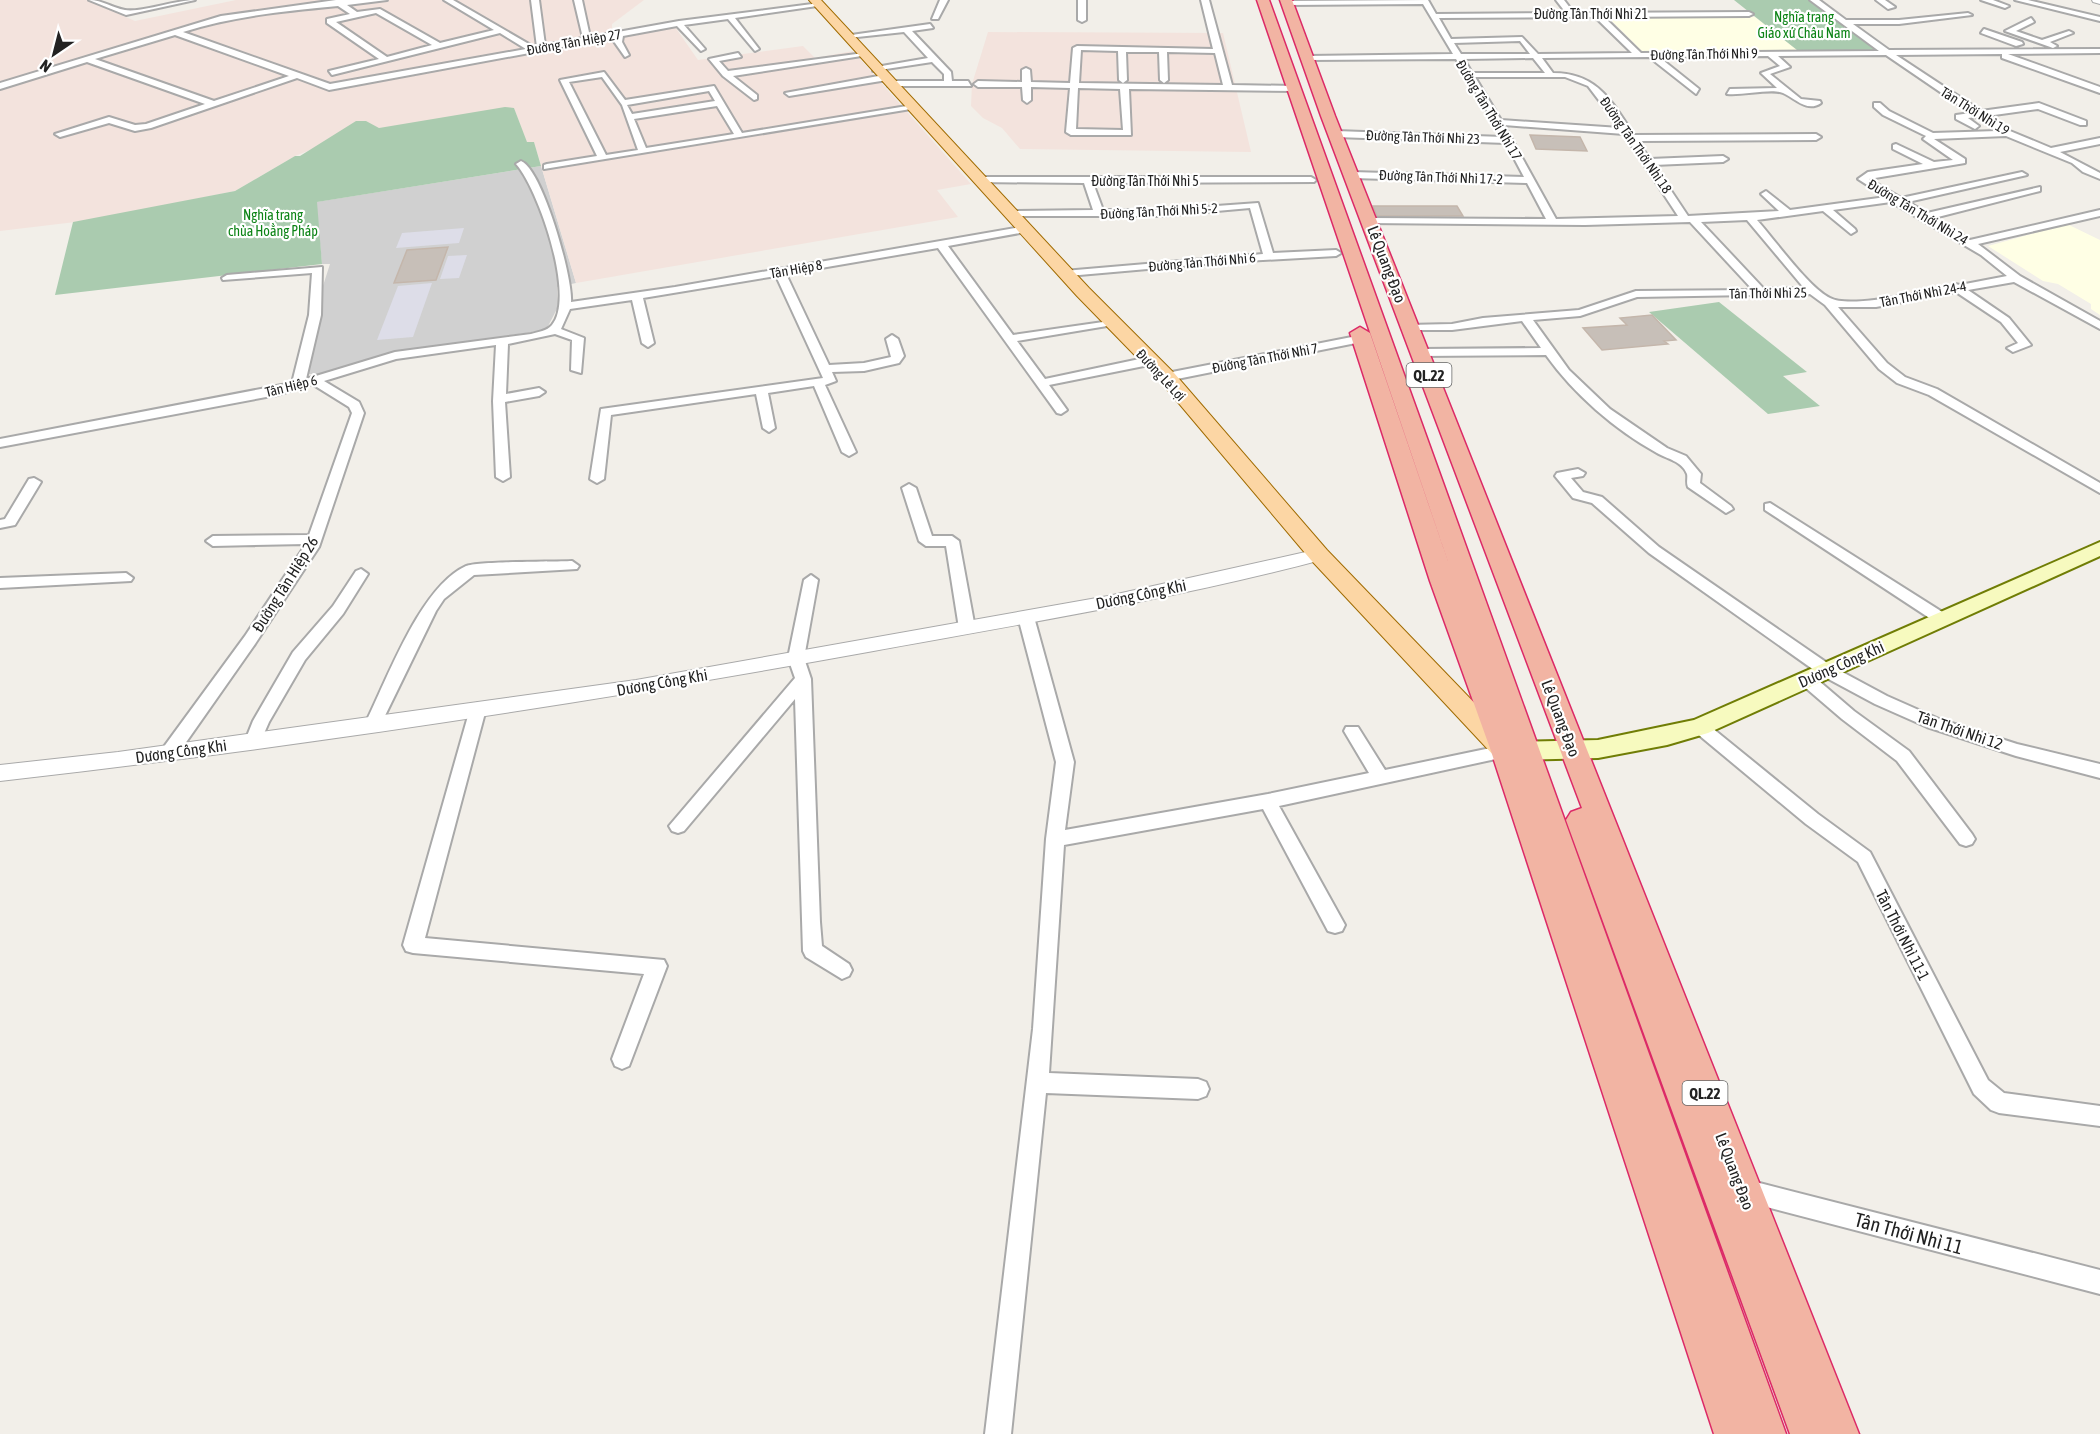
<svg xmlns="http://www.w3.org/2000/svg" width="2100" height="1434" font-family="'Asap Condensed',sans-serif">
  <style>
    .education { fill: #ffffe5 }
    .religious { fill: #d0d0d0 }
    .military { fill: #f3e3dd }
    .cemetery { fill: #aacbaf }
    .plaza { fill: #dddde8 }
    .building { fill: #c7bfb8; stroke: #c4b6ab; stroke-width: 1.5 }
    .lines { fill: none; stroke-linecap: round; stroke-linejoin: round }
    .minor-casing { stroke: #a9a9a9; stroke-width: 4 }
    .tertiary-casing { stroke: #a9a9a9; stroke-width: 2 }
    .secondary-casing { stroke: #707d05; stroke-width: 4 }
    .primary-casing { stroke: #a06b00; stroke-width: 2 }
    .trunk-casing { stroke: #dc2a67; stroke-width: 3 }
    .minor { fill: #fff; fill-rule: evenodd }
    .tertiary { fill: #fff; fill-rule: evenodd }
    .secondary { fill: #f7fabf; fill-rule: evenodd }
    .primary { fill: #fcd6a4; fill-rule: evenodd }
    .trunk { fill: #f2b4a3; fill-rule: evenodd }
    .labels { text-anchor: middle; dominant-baseline: central; stroke-width: 4.5; stroke-linejoin: round; paint-order: stroke }
    .far-street-label { font-size: 14px; fill: #222; stroke: #fff }
    .far-park-label { font-size: 14px; fill: #0c8416; stroke: #fff }
    .shield { fill: #fff; stroke: #646464; stroke-width: 1.5 }
    .shield-label { font-size: 15px; font-weight: bold; fill: #222 }
    .street-label { font-size: 16px; fill: #222; stroke: #fff }
    .near-street-label { font-size: 20px; fill: #222; stroke: #fff }
  </style>
  <rect width="100%" height="100%" fill="#f2efe9"/>
  <path class="education" d="M1755,17L1797,50L1642,51L1609,18Z
    M2067,224L2100,240V315L2091,309V304L2058,284L2043,281L1988,246Z"/>
  <path class="religious" d="M541,166L576,283L557,287L558,307L546,330L406,350L322,375L308,374L306,370L320,311L322,289L330,264H322L316,202Z"/>
  <path class="military" d="M0,0H87L135,21L236,0H644L612,24V33L603,34L606,39L675,27L698,60L803,46L815,58L853,51L971,184L937,190L958,217L576,283L534,142L527,143L514,108L395,126L379,128L371,126L295,156L235,191L92,220L0,231Z
    M988,32L1223,33L1251,152L1020,149L1002,128L983,118L971,106L972,84Z"/>
  <path class="cemetery" d="M1734,0H1811L1884,50H1797Z
    M505,107L514,108L527,142H534L541,166L317,202L322,264L55,295L73,222L235,191L295,156H300L356,121H366L379,128Z
    M1719,302L1807,372L1783,376L1820,406L1768,414L1649,312Z"/>
  <path class="plaza" d="M464,228L459,243L396,248L402,233Z
    M467,255L459,278L440,279L448,256Z
    M432,283L413,337L377,340L398,286Z"/>
  <path class="building" d="M1530,135L1580,137L1587,151L1536,149Z
    M1373,206H1457L1463,216H1377Z
    M448,247L436,280L394,283L407,250Z
    M1652,315L1676,340L1664,341L1668,344L1602,350L1583,328L1627,325L1620,318Z"/>
  <g class="lines">
    <defs>
      <path id="minor" d="M89,0C103,0 112,8 125,10C140,13 175,0 195,0L126,15Z
        M336,0H387L347,5L357,12L380,9L440,43L494,30L444,0H453L534,47H537L531,0H539L545,45L583,38L574,0H582L590,37L679,21L820,3L824,5L735,18L759,49L755,51L728,19L684,25L705,49L701,51L677,26L623,36L622,42L629,55L625,57L613,40L616,37L329,90L297,78L151,128L135,131L109,123L60,137L55,134L109,117L135,125L146,124L205,104L87,62L0,89V83L221,16ZM338,6L350,14L327,19V23L379,59L329,71L332,75L500,33L526,49L330,84L183,32C234,16 285,11 338,6ZM376,13L432,45L387,57L336,22ZM175,35L289,76L214,101L95,59Z
        M940,0H948L938,19H932Z
        M1078,0H1086V20L1082,22L1078,20Z
        M1201,0H1209L1232,85L1294,86L1297,91L1129,89L1131,135H1071L1066,132L1070,88L1031,87V100L1027,103L1023,100L1022,87H978L974,84L978,81L1022,82V70L1026,68L1030,70L1031,82L1070,83L1073,48L1077,46L1213,49ZM1081,50L1118,51L1119,80L1123,83L1127,80L1126,52H1159L1160,80L1164,83L1168,80L1167,52L1215,53L1223,85L1079,83ZM1078,88L1120,89L1123,130L1076,129Z
        M1428,0L1436,14L1566,13L1556,0H1564L1574,13L1749,12L1753,14L1749,16L1604,17L1641,53L1879,51L1810,0H1819L1846,20H1899L1968,13L1972,15L1899,24H1853L1889,50L2100,49V53L2008,54L2100,87V93L2002,58V54L1896,55L1981,111L2039,103L2086,121V125H2080L2038,109L1987,116L2010,131L2051,148L2100,138V144L2060,152L2100,173V179L2083,172L2072,163L2006,136L1934,139L1965,159V163L1869,179L1901,198L2022,172L2027,175L1908,202L1927,213L2040,187V191L1934,218L1970,240L2100,210V216L1978,244L2020,276L2100,321V329L2014,282L1968,290L2009,318L2031,345L2013,352L2007,348L2018,343L2001,322L1956,292L1876,307H1838L1887,363L1905,377L1937,389L2100,483V493L1929,395L1897,383L1879,369L1825,305L1810,294L1637,297L1580,316L1533,320L1569,370L1610,409L1667,448L1686,456L1701,474L1700,483L1731,506L1733,509L1726,513L1688,487C1686,482 1688,478 1687,474C1682,461 1667,459 1657,453C1614,429 1574,394 1546,355L1417,356V350L1421,349L1541,348L1522,321L1452,330H1411L1405,327L1407,325L1452,324L1483,318L1579,310L1636,291L1753,290L1690,222L1585,225L1366,223L1365,221L1370,218L1546,219L1527,183L1352,178L1347,175L1352,172L1524,177L1506,143L1336,137L1331,134L1336,131L1503,137L1456,59L1308,60L1304,58L1308,56L1453,54L1423,4L1287,5L1283,3L1287,1ZM1595,17L1632,53L1538,54L1522,37L1451,39L1439,18ZM1520,41L1530,54H1461L1454,43ZM1886,55L1971,113L1956,115V119L1975,129L1979,126L1968,118L1977,117L1997,131L1933,133L1889,111L1880,103H1874V107L1883,115L1926,136L1923,139L1953,160L1934,162L1896,144L1893,145V149L1923,164L1868,172L1858,179L1886,197L1790,210L1766,191L1761,194L1779,211L1688,216L1654,165L1723,162L1728,159L1723,156L1650,159L1637,141L1816,140L1821,137L1816,134L1634,135C1612,102 1598,73 1553,73L1542,58L1649,57L1696,94L1699,89L1659,57L1768,56L1780,66L1761,73L1777,88L1730,89L1727,94C1742,96 1771,88 1783,93C1795,98 1807,113 1821,103L1820,101L1801,99L1770,74L1790,67L1778,56ZM1533,58L1545,73H1472L1464,59ZM1475,77H1565L1588,86L1620,128L1501,120ZM1504,125L1624,134L1678,216L1556,219ZM1891,202L1981,255L2007,276L1960,285L1955,284L1950,287C1925,291 1850,309 1830,298C1808,287 1775,240 1757,220L1823,211L1851,234L1856,231L1855,229L1833,210ZM1747,220L1804,288L1764,289L1701,222Z
        M1876,0H1885L1895,7L1888,9Z
        M1981,0H1993L2009,6L2005,8Z
        M2015,0H2028L2100,17V21Z
        M2031,18L2034,22L2016,31L2042,40L2069,31L2073,33L2050,42L2057,46L2053,48L2005,31Z
        M930,24L933,28L912,31L951,72L952,81H968L971,86H888L891,81H944V74L932,62L873,71L876,67L928,58L904,32L848,38L844,36Z
        M1984,29L2022,42L2023,44L2016,46L1981,33Z
        M738,53L741,57L719,61L728,71L864,53L868,55L733,76L757,95V99L754,100L723,76L709,59Z
        M604,72L625,100L714,86L742,133L913,105L917,108L544,169V165L547,164L597,156L560,80ZM602,77L622,105L638,150L606,155L569,82ZM709,91L715,101L632,114L627,105ZM717,106L734,134L646,148L634,119Z
        M884,75L887,80L789,96L785,93Z
        M521,161C542,169 573,277 571,302L675,287L1027,226L1032,229L1031,231L948,246L1013,335L1117,320V324L1113,325L1017,341L1045,379L1149,357L1155,361L1149,365L1049,385L1067,410L1061,414L1057,413L938,248L786,274L829,365L864,363L891,357L886,339L892,335L898,339L904,356L899,363L864,371L832,372L836,381L825,385L856,452L849,456L842,452L814,386L768,393L775,428L769,432L763,428L756,394L611,415L604,479L597,483L590,479L601,409L823,378L776,276L643,298L654,343L648,347L642,343L632,300L570,309L561,329L584,338L581,373L571,370L572,340L555,334L508,344L506,394L539,388L545,392L539,396L505,402L510,477L503,481L496,477L493,401L496,345L396,359L324,381L359,402L364,413L319,547L255,644L175,758H163L161,753L163,748L245,636L306,544L213,546L206,541L213,536L309,535L352,413L349,407L312,384L277,395L0,447V439L292,383L309,315L312,273L223,280L222,278L227,275L322,267L321,315L306,379L395,352L531,334C538,332 547,331 552,325C576,297 538,188 516,164Z
        M979,177H1311L1316,180L1314,182L1093,183L1103,210H1161L1258,203L1273,253L1336,250L1341,253L1336,256L1227,262L1068,276L1063,273L1064,271L1263,254L1250,208L1161,216H1010L1006,215V211L1093,210L1084,183L976,182L974,180Z
        M1362,335L1366,337V341L1167,381L1161,377L1167,373Z
        M1578,469L1585,473L1583,476L1571,478L1583,492L1602,497L1659,547L1833,667L1887,696L1939,719L2017,744L2100,764V778L2016,756L1927,727L1875,704L1821,675L1649,553L1592,503L1573,498L1555,476L1557,473Z
        M34,478L41,482L15,525L0,528V520L5,519L29,479Z
        M909,484L916,488L932,536H952L959,541L975,628L972,632H962L959,628L946,546H926L919,541L902,488Z
        M1770,503L1947,615L1950,619L1947,623H1937L1765,510V504Z
        M572,561L579,566L577,569L474,575L444,599L436,611L379,728H367L365,724C387,680 420,587 466,566C478,561 553,562 572,561Z
        M361,569L368,574L343,614L305,660L269,722L259,745H247L245,741L253,721L293,652L333,606L356,571Z
        M126,573L133,578L131,581L0,588V578Z
        M811,575L818,580L804,658L811,679L820,922L822,946L849,964L852,970L849,976L842,979L806,957L803,951L795,699L684,831L678,833L672,831L669,826L795,678L788,658L804,580Z
        M1026,612L1034,617L1074,762L1065,830L1268,794L1369,773L1344,731L1346,727H1358L1385,770L1505,745L1511,746L1513,751L1511,756L1505,757L1279,806L1345,925L1342,931L1335,933L1328,931L1263,809L1064,845L1049,1073L1198,1079L1206,1082L1209,1089L1206,1096L1198,1099L1046,1093L1011,1434H985L1033,1029L1046,839L1056,762L1018,617Z
        M1806,673L1812,675L1854,711L1909,751L1972,834L1975,839L1972,844L1966,846L1960,844L1897,761L1842,719L1800,683L1798,679L1800,675Z
        M478,703L486,709L425,938L664,960L667,966L629,1066L622,1069L615,1066L612,1059L644,974L413,953L406,951L403,945L470,709Z
        M1700,721L1706,723L1818,814L1870,852L1988,1080L2004,1093L2100,1106V1126L1999,1113L1991,1110L1974,1094L1858,862L1806,824L1694,731L1692,727L1694,723Z
        M1744,1179L2100,1270V1294L1744,1201L1736,1198L1733,1190L1736,1182Z"/>
      <path id="tertiary" d="M2092,0H2100V4L2093,2Z
        M1319,549L1325,551L1328,555L1325,559C1175,599 1021,624 868,652C581,704 291,748 0,781V765L118,752L636,680L1108,596Z"/>
      <path id="secondary" d="M2100,542V556L1708,733L1667,745L1598,758L1509,760L1501,757L1497,751L1501,745L1509,742L1598,740L1694,720Z"/>
      <path id="primary" d="M809,0H821L1089,288L1174,373L1327,550L1514,744L1518,751L1514,758L1505,761L1496,758L1311,560L1160,381L1077,296Z"/>
      <path id="trunk" d="M1257,0H1269L1786,1434H1714L1491,751L1430,581L1350,333L1360,327L1370,333L1458,591Z
        M1280,0H1292L1335,116L1859,1434H1790L1566,820L1571,812L1582,808L1321,116Z"/>
    </defs>
    <use href="#minor" class="minor-casing"/>
    <use href="#tertiary" class="tertiary-casing"/>
    <use href="#secondary" class="secondary-casing"/>
    <use href="#primary" class="primary-casing"/>
    <use href="#trunk" class="trunk-casing"/>
    <use href="#minor" class="minor"/>
    <use href="#tertiary" class="tertiary"/>
    <use href="#secondary" class="secondary"/>
    <use href="#primary" class="primary"/>
    <use href="#trunk" class="trunk"/>
  </g>
  <g class="labels">
    <g class="far-street-label">
      <text x="1591" y="14">Đường Tân Thới Nhì 21</text>
      <text transform="translate(574 42) rotate(-10)">Đường Tân Hiệp 27</text>
      <text transform="translate(1704 54) rotate(-1)">Đường Tân Thới Nhì 9</text>
      <text transform="translate(1489 110) rotate(59)">Đường Tân Thới Nhì 17</text>
      <text transform="translate(1975 111) rotate(32)">Tân Thời Nhì 19</text>
      <text transform="translate(1423 137) rotate(2)">Đường Tân Thới Nhì 23</text>
      <text transform="translate(1636 145) rotate(55)">Đường Tân Thới Nhì 18</text>
      <text transform="translate(1441 177) rotate(2)">Đường Tân Thới Nhì 17-2</text>
      <text x="1145" y="181">Đường Tân Thới Nhì 5</text>
      <text transform="translate(1159 211) rotate(-3)">Đường Tân Thới Nhì 5-2</text>
      <text transform="translate(1918 212) rotate(31)">Đường Tân Thới Nhì 24</text>
      <text transform="translate(1202 262) rotate(-5)">Đường Tản Thới Nhì 6</text>
      <text transform="translate(796 269) rotate(-10)">Tân Hiệp 8</text>
      <text transform="translate(1768 293) rotate(-1)">Tân Thới Nhì 25</text>
      <text transform="translate(1923 294) rotate(-11)">Tân Thới Nhì 24-4</text>
      <text transform="translate(1265 358) rotate(-11)">Đường Tân Thới Nhì 7</text>
      <text transform="translate(1161 375) rotate(47)">Đường Lê Lợi</text>
      <text transform="translate(291 386) rotate(-14)">Tân Hiệp 6</text>
    </g>
    <g class="far-park-label">
      <text x="1804" y="17">Nghĩa trang<tspan x="1804" dy="16">Giáo xứ Châu Nam</tspan></text>
      <text x="273" y="215">Nghĩa trang<tspan x="273" dy="16">chùa Hoằng Pháp</tspan></text>
    </g>
    <g class="shield">
      <rect x="1406.5" y="363" width="45" height="24" rx="4.5"/>
      <rect x="1682.5" y="1081" width="45" height="24" rx="4.5"/>
    </g>
    <g class="shield-label">
      <text x="1429" y="375">QL.22</text>
      <text x="1705" y="1093">QL.22</text>
    </g>
    <g class="street-label">
      <text transform="translate(1387 264) rotate(69)">Lê Quang Đạo</text>
      <text transform="translate(285 584) rotate(-58)">Đường Tân Hiệp 26</text>
      <text transform="translate(1141 594) rotate(-12)">Dương Công Khi</text>
      <text transform="translate(1841 664) rotate(-24)">Dương Công Khi</text>
      <text transform="translate(662 682) rotate(-10)">Dương Công Khi</text>
      <text transform="translate(1561 718) rotate(69)">Lê Quang Đạo</text>
      <text transform="translate(1960 730) rotate(19)">Tân Thới Nhì 12</text>
      <text transform="translate(181 751) rotate(-8)">Dương Công Khi</text>
      <text transform="translate(1903 935) rotate(63)">Tân Thới Nhì 11-1</text>
      <text transform="translate(1735 1171) rotate(69)">Lê Quang Đạo</text>
    </g>
    <g class="near-street-label">
      <text transform="translate(1909 1233) rotate(15)">Tân Thới Nhì 11</text>
    </g>
  </g>
  <g transform="translate(54 54) rotate(215)" stroke="#ffffff" stroke-width="4.5" paint-order="stroke">
  <path d="M0-4.5L10 22L0 15L-10 22Z" fill="#222222"/>
  <text y="-9" font-size="16" font-weight="bold" text-anchor="middle" fill="#222222">N</text>
  </g>
</svg>
